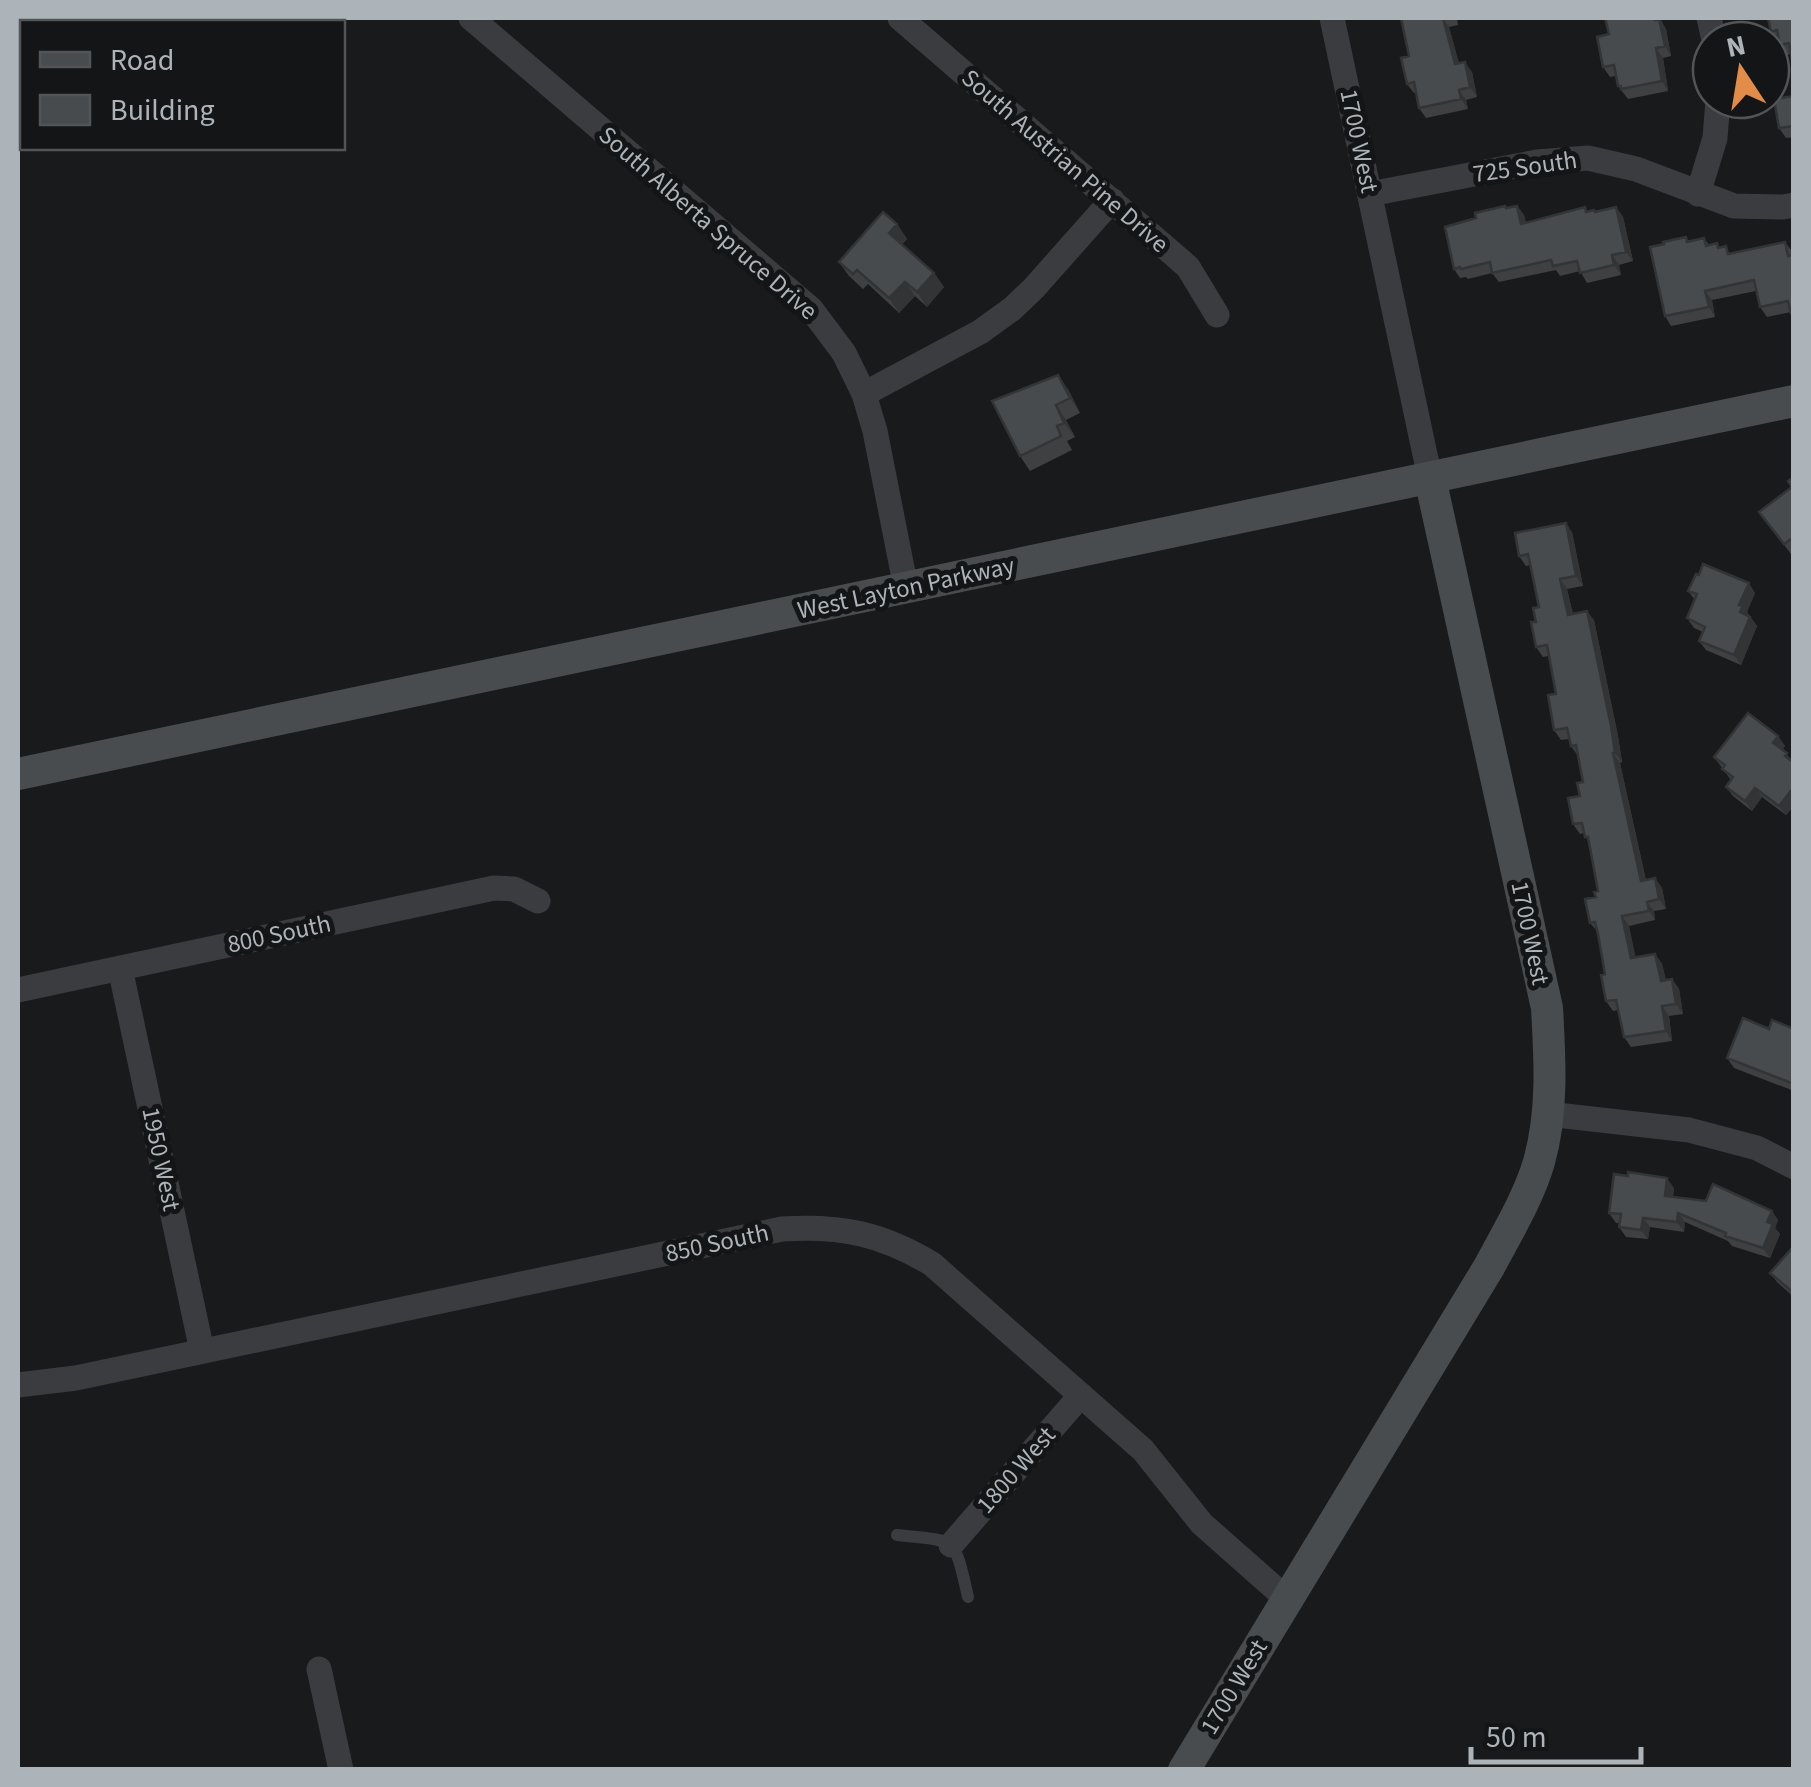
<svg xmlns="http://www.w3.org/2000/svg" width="1811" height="1787" font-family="'Source Sans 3',sans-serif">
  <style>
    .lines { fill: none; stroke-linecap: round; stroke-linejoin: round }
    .lane { stroke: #3a3c40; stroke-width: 12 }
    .street { stroke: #3a3c40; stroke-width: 25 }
    .secondary { stroke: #494c4f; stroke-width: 32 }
    .wall { fill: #3e4042 }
    .shaded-wall { fill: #323436 }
    .building { fill: #484b4d; stroke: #323436; stroke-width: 2.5 }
    .labels { text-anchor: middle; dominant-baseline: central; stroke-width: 10; stroke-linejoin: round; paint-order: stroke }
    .street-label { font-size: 25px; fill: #adb4b9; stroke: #141516 }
  </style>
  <rect width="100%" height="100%" fill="#191a1b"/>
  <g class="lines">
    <path class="lane" d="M897,1535C959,1541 954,1537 968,1597"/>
    <path class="street" d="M471,18L811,309L844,353L864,394L875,431L906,588
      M900,18L1188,267L1217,315
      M1332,18L1430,478
      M1709,18L1714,40
      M1370,194L1537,162L1588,158L1636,169L1734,206L1783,207L1794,205
      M1698,194L1715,138L1718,100
      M864,394L980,332L1012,309L1034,288L1112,200
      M120,968L202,1351
      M18,990L494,888L514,889L538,901
      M1548,1114L1689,1130L1757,1148L1794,1167
      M18,1385L76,1378L782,1229C841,1225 882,1234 932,1264L1143,1450L1202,1524L1287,1599
      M951,1545L1081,1395
      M319,1669L341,1770"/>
    <path class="secondary" d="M18,774L1794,401
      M1184,1770L1489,1267C1507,1233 1528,1199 1539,1162C1553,1112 1550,1060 1547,1008L1430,478"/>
  </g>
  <path class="wall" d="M1398,18H1457L1458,25L1449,27L1459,64L1472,72L1477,97L1466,100L1468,109L1426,118L1419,108L1416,93H1414L1407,84L1409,56L1402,22Z
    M1794,18L1791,54L1787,55L1779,41L1771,32Z
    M1660,21L1666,29L1671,56L1663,58L1668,91L1628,99L1618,86L1616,76L1610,77L1603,67L1609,34Z
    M1794,96V137L1786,138L1779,128Z
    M1517,206L1524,215L1526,223L1616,207L1623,217L1633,261L1619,265L1621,275L1587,283L1580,271L1560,276L1556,270L1499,282L1492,273L1468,279L1466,277L1460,278L1454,269L1476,218Z
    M897,224L907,239L902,244L934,273L944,287L927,307L915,296L899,313L868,284L863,289L849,276L839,262Z
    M1704,238L1709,245L1717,243L1720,248L1731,253L1785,242L1794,254V317L1791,312L1767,317L1760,307L1756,291L1712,300L1715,317L1671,326L1665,316L1664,244Z
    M1068,389L1080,413L1066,420L1075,437L1067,441L1072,450L1030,471L1020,456Z
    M1794,477V552L1791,554L1759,512L1792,487Z
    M1572,532L1583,586L1567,589L1573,614L1594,620L1618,736L1622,762L1620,763L1646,880L1655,878L1662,888L1666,909L1654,911L1655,920L1629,926L1635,957L1655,954L1662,964L1666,980L1672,979L1679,989L1683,1014L1669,1016L1672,1041L1631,1047L1624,1037L1618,1010L1613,1011L1606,1001L1605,974L1598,932L1590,923L1598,891L1589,843L1584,833L1580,834L1573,824L1583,782L1578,756L1571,746L1569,739L1561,740L1554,730L1556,694L1549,656L1543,657L1536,647V622L1539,607L1530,565L1526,566L1519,556Z
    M1688,591L1755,593L1747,612L1757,626L1741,665L1706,650L1699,641L1703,632L1694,628L1687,618L1695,600Z
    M1778,736L1785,746L1782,750L1794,762V806L1786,815L1762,797L1752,811L1733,796L1726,787L1731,780L1714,757Z
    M1769,1029H1794V1091L1734,1068L1727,1058Z
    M1674,1188L1673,1197L1772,1211L1778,1220L1775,1228L1780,1234L1770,1258L1732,1246L1728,1241L1685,1222L1684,1232L1650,1227L1648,1239L1626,1237L1619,1227L1620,1223H1616L1609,1213Z
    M1794,1246V1297L1777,1282L1770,1273Z"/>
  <path class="shaded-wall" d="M1442,18L1449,27L1462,74L1455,64Z
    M1655,18H1660L1666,29L1671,56L1665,46Z
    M1656,48L1663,58L1668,91L1662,81Z
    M1465,62L1472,72L1477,97L1470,87Z
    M1459,90L1466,100L1468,109L1461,99Z
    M1517,206L1524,215L1528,234L1521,224Z
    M1616,207L1623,217L1633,261L1626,252Z
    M897,224L907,239L899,247L889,233Z
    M1612,255L1619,265L1621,275L1614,265Z
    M934,273L944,287L927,307L917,292Z
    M905,282L915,296L899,313L889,298Z
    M1705,291L1712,300L1715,317L1709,307Z
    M1058,375L1068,389L1080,413L1070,398Z
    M1056,405L1066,420L1075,437L1064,423Z
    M1566,523L1572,532L1583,586L1576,576Z
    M1560,579L1567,589L1575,624L1568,615Z
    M1749,583L1755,593L1747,612L1749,616L1740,612L1739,605Z
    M1587,611L1594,620L1618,736L1622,762L1615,753Z
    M1750,617L1757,626L1741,665L1734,655Z
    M1778,736L1785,746L1780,753L1773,743Z
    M1613,753L1620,763L1648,891L1641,881Z
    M1794,787V806L1786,815L1779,806Z
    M1755,788L1762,797L1752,811L1745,801Z
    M1655,878L1662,888L1666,909L1659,899Z
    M1647,902L1654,911L1655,920L1649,911Z
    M1622,916L1629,926L1638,968L1631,958Z
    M1655,954L1662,964L1668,991L1661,981Z
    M1672,979L1679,989L1683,1014L1676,1004Z
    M1662,1006L1669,1016L1672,1041L1666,1031Z
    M1667,1178L1674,1188L1672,1206L1665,1196Z
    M1772,1211L1778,1220L1775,1228L1780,1234L1770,1258L1763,1248L1767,1222Z
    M1678,1213L1685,1222L1684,1232L1677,1222Z
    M1643,1218L1650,1227L1648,1239L1641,1230Z"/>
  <path class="building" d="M1401,18H1443L1455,64L1465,62L1470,87L1459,90L1461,99L1419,108L1414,82L1407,84L1401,58L1409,56Z
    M1605,18H1655V20L1659,19L1665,46L1656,48L1662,81L1621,89V86H1618L1614,65L1603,67L1597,37L1609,34Z
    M1768,18H1794V71L1789,43L1780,45L1777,30L1771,32Z
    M1794,96V126L1779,128L1774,99Z
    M1505,206L1506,208L1517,206L1521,224L1585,207L1586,212L1594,210L1595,212L1616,207L1626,252L1612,255L1614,265L1580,273L1577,261L1553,266L1551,260L1492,273L1490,262L1461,269L1460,267L1454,269L1445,227L1476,218L1475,213Z
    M883,212L897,224L889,233L934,273L917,292L905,282L889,298L857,270L853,274L839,262Z
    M1686,237L1687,242L1704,238L1706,246L1717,243L1718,248L1726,246L1728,254L1785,242L1788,256L1794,254V313H1791L1788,301L1760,307L1754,280L1705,291L1709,307L1665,316L1650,247L1664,244L1663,242Z
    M1058,375L1070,398L1056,405L1064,423L1057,426L1061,436L1020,456L992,401Z
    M1794,477V537L1784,544L1759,512L1792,487L1788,481Z
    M1566,523L1576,576L1560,579L1568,615L1587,611L1611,726L1615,753H1613L1641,881L1655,878L1659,899L1647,902L1649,911L1622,916L1631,958L1655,954L1661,981L1672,979L1676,1004L1662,1006L1666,1031L1624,1037L1616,1000L1606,1001L1601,975L1605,974L1598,934L1595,922L1590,923L1585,899L1596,897L1594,892L1598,891L1588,837H1585L1582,823L1573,824L1568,798L1580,796L1577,783L1583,782L1576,745L1571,746L1567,728L1554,730L1548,695L1556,694L1547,645L1536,647L1531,622H1536L1533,608L1539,607L1528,554L1519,556L1515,533Z
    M1703,564L1749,583L1739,605L1743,606L1740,612L1750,617L1734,655L1699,641L1705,627L1687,618L1697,594L1688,591L1696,574L1699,575Z
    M1748,713L1778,736L1773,743L1787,753L1785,756L1794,763V787L1779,806L1755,788L1745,801L1726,787L1733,777L1722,769L1725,765L1714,757Z
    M1743,1018L1769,1029L1772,1020L1794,1029V1084L1727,1058Z
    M1628,1172L1667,1178L1665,1196L1706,1201L1713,1184L1772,1211L1767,1222L1773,1224L1763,1248L1725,1236L1726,1233L1678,1213L1677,1222L1643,1218L1641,1230L1619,1227L1621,1214L1609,1213L1614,1174L1628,1176Z
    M1794,1246V1293L1770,1273Z"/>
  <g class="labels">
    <g class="street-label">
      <text transform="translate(1359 141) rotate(78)">1700 West</text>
      <text transform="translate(1065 161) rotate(41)">South Austrian Pine Drive</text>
      <text transform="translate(1525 167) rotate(-8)">725 South</text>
      <text transform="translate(708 223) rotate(41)">South Alberta Spruce Drive</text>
      <text transform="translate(906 588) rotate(-12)">West Layton Parkway</text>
      <text transform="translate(1530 933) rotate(78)">1700 West</text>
      <text transform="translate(279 934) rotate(-12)">800 South</text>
      <text transform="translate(161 1159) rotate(78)">1950 West</text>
      <text transform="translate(717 1243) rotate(-12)">850 South</text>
      <text transform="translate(1016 1470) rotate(-49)">1800 West</text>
      <text transform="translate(1234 1687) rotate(-59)">1700 West</text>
    </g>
  </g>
  <rect width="1811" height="1787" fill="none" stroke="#adb4b9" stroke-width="40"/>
  <rect x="20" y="20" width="325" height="130" fill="#141516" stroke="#515557" stroke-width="2.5"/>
  <rect x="40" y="52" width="50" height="15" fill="#494c4f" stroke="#515557" stroke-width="2.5"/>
  <text x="110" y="70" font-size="30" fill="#adb4b9">Road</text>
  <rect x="40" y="95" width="50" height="30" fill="#484b4d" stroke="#515557" stroke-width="2.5"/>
  <text x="110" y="120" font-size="30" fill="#adb4b9">Building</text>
  <g transform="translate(1741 70) rotate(348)"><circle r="48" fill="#141516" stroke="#515557" stroke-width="2.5"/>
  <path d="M0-8L18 38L0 25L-18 38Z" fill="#e28c4a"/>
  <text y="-15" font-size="28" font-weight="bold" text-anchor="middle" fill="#adb4b9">N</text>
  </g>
  <path d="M1471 1747v15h170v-15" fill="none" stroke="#adb4b9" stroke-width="5"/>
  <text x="1486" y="1747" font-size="30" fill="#adb4b9" stroke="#141516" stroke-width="8" paint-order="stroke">50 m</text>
</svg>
